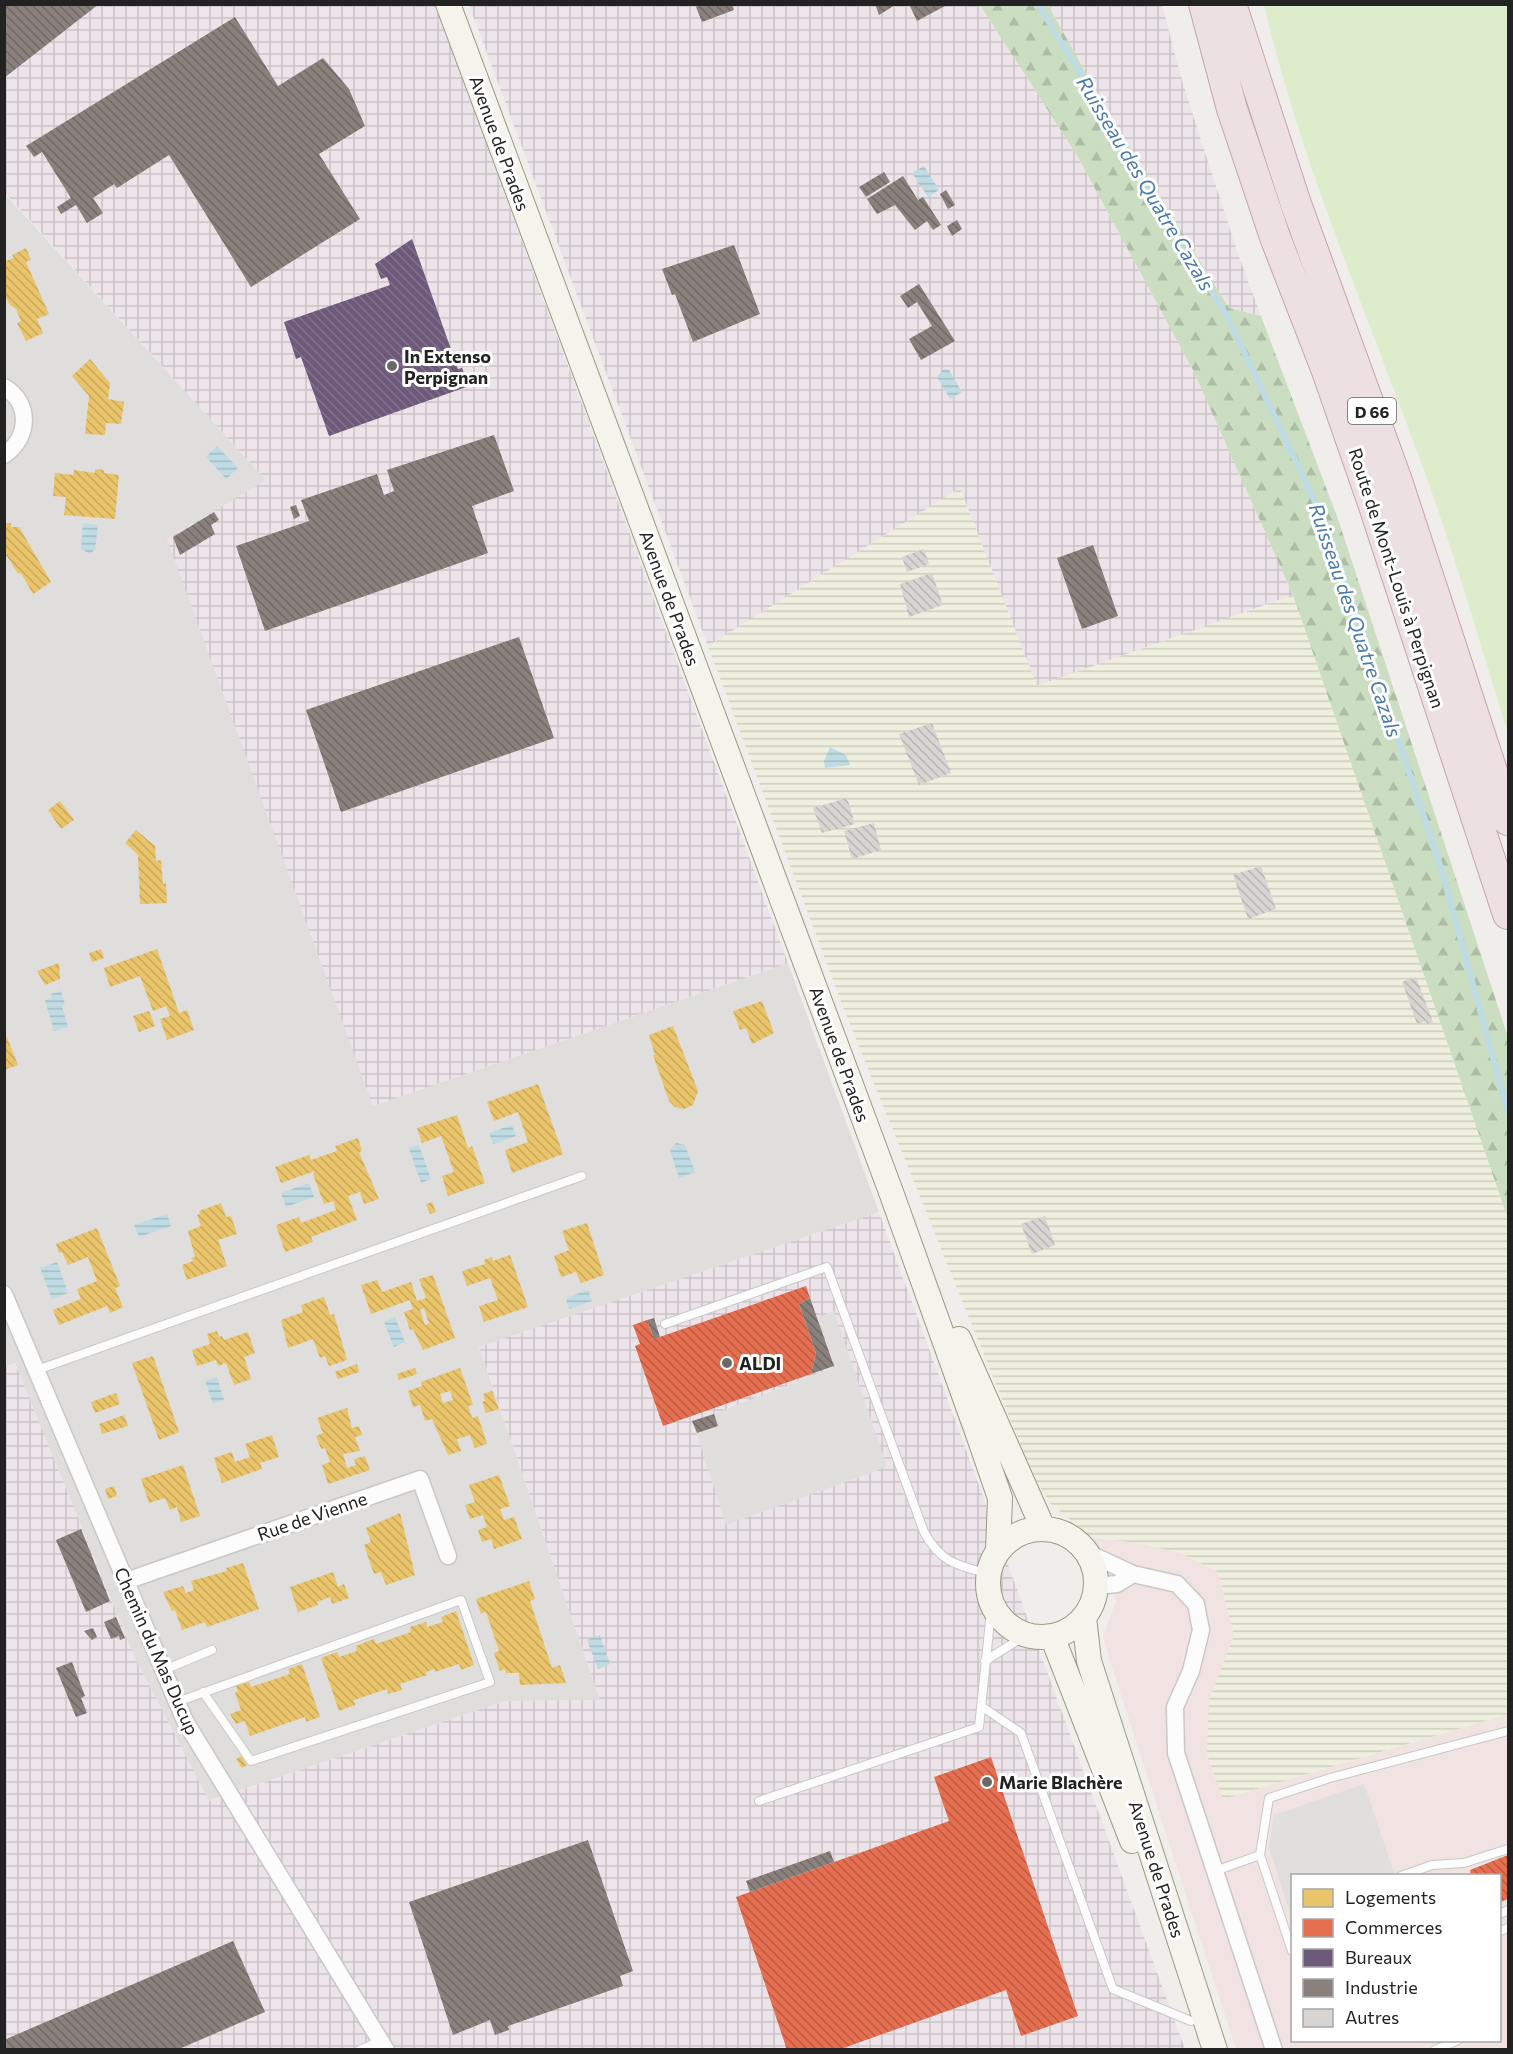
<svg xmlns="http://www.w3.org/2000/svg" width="1513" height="2054" font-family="Commissioner,sans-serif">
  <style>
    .residential { fill: #dfdedc }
    .commercial { fill: #f1e3e1; fill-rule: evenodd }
    .industrial { fill: url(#industrial-grid) }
    .farmland { fill: url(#farmland-rules) }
    .grass { fill: #ddeccb }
    .forest { fill: url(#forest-firs) }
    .parking { fill: #e0dfde }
    .water { fill: url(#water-rules) }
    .homes { fill: url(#homes-back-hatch); fill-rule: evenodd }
    .shops { fill: url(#shops-back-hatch) }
    .offices { fill: url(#offices-back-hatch) }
    .industry { fill: url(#industry-back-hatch) }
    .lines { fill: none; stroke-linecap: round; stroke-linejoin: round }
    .stream { stroke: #bfdbe3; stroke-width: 6 }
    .building { fill: url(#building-back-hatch) }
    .lane-casing { stroke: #c9c8c7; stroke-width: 10 }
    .street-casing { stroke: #c9c8c7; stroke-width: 19 }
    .secondary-casing { stroke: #999a82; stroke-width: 26 }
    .highway-casing { stroke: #c5a2ac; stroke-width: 32 }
    .lane { stroke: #fdfcfc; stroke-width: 8 }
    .street { stroke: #fdfcfc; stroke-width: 16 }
    .secondary { stroke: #f4f4ed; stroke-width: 24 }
    .highway { stroke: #ece0e2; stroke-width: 30 }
    .poi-dot { fill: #6a6968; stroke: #fff; stroke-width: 2 }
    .labels { text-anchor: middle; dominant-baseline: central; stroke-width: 6; stroke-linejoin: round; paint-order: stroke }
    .shield { fill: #fff; stroke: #646464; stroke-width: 1.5 }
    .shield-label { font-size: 16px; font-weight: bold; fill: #222 }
    .street-label { font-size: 18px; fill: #222; stroke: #fff }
    .poi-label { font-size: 18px; font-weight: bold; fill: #222; stroke: #fff; text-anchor: start }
    .water-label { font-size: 20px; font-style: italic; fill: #4a7aab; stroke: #fff }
  </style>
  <defs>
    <pattern id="industrial-grid" width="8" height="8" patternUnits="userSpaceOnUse" patternTransform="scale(1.5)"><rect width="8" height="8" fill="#ede4e9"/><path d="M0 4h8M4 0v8" fill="none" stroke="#cbc3c8"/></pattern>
    <pattern id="farmland-rules" width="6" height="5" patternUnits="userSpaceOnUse" patternTransform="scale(1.5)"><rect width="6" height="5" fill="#efefdf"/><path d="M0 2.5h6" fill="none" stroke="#cdcdbf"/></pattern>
    <pattern id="forest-firs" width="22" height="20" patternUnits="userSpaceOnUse" patternTransform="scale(1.5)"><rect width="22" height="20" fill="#cbdec1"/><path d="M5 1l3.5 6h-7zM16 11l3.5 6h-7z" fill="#aebea6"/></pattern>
    <pattern id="water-rules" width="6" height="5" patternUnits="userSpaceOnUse" patternTransform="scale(1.5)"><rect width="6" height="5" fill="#bfdbe3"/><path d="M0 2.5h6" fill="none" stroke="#a4bcc2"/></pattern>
    <pattern id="homes-back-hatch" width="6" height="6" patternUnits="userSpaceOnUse" patternTransform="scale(1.5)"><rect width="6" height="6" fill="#e9c46a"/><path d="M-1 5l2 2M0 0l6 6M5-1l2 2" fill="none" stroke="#c8a85c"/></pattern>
    <pattern id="shops-back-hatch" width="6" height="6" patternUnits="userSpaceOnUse" patternTransform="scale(1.5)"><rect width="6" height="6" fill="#e76f51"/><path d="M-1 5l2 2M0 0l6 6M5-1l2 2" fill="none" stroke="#bb5b43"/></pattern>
    <pattern id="offices-back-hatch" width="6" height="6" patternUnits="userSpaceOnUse" patternTransform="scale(1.5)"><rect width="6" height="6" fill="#6d597a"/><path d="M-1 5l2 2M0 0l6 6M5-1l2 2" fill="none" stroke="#81728b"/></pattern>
    <pattern id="industry-back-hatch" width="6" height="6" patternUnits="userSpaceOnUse" patternTransform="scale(1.5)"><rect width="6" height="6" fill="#8a817c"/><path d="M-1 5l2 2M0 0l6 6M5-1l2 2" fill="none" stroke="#706965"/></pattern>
    <pattern id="building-back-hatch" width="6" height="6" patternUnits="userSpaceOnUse" patternTransform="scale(1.5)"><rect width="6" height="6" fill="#d7d4d2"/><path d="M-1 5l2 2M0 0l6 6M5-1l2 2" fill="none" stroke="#b8b6b4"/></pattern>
  </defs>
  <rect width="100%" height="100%" fill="#f0eeeb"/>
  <path class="residential" d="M4,193L266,480L373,1106L788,963L879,1212L479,1347L600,1700L505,1701L208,1801L134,1656L15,1363L5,1367Z"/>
  <path class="commercial" d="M1092,1538L1131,1542L1181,1553L1218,1572L1234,1636L1209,1700L1223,1799L1508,1714V2049H1236L1110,1661L1103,1636L1116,1601ZM1292,1876H1500V2040H1292Z"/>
  <path class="industrial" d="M5,5H435L788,963L373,1106L167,539L266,480L5,193Z
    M469,5H980L1078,157L1194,372L1293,595L1037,686L960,488L708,646Z
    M1048,5H1162L1183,84L1237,251L1261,316L1229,308L1106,109Z
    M879,1212L1185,2049H5L4,1367L15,1363L134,1656L209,1801L505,1701L600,1700L479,1347Z"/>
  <path class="farmland" d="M960,488L1037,686L1293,595L1508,1219V1714L1223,1799L1207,1755L1209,1700L1234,1636L1218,1572L1181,1553L1131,1542L1092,1538L1050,1503L1032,1473L843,1007L708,646Z"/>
  <path class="grass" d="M1264,5H1508V733C1481,647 1456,559 1425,473C1369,318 1302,166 1264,5Z"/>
  <path class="forest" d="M980,5H1048L1106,109L1229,308L1261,316L1338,519L1508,1037V1219L1293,595L1194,372L1078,157Z"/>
  <path class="parking" d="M834,1311L887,1467L726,1525L693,1422L835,1367L818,1317Z
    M1364,1784L1395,1875L1292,1876V1919L1269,1848L1274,1815Z"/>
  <path class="water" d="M924,166L939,190L928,197L912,173Z
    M944,369L949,370L962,392L950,399L937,377Z
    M217,446L238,468L226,479L206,457Z
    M83,523L98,525L95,549L90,554L81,549Z
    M830,747L846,755L850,765L825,768L824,761Z
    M61,991L65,1004L62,1006L68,1027L54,1031L45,1000L52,998L51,994Z
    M512,1125L516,1136L493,1144L489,1133Z
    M676,1143L685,1145L695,1172L679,1178L670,1150Z
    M419,1145L431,1179L421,1183L409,1148Z
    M309,1183L314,1197L286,1207L281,1193Z
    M167,1214L171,1226L139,1237L134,1225Z
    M57,1262L68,1293L52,1299L40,1268Z
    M588,1290L592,1301L569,1309L566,1298Z
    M395,1317L405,1342L394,1347L384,1322Z
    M217,1377L224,1400L213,1404L205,1381Z
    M600,1635L610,1664L598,1669L587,1640Z"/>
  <path class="homes" d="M26,248L31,260L26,262L49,314L37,319L43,333L26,341L17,323L21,321L16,309L9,304L4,293V257L6,261L14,258L12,255Z
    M90,359L110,383L108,399L124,402L121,424L106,423L105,435L85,434L89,396L72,376Z
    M95,469L104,470V473L119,475L115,519L64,515L66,497L53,496L55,473L73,475L74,470L95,473Z
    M4,523H11V527H19L51,582L33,594L21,573L18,574L7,556H4Z
    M60,801L74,820L61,829L48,810Z
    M136,830L155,846L156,861L161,860L163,884L166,883L167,903L140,904L138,855L125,843Z
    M101,949L104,958L92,962L89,953Z
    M157,949L179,1013L187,1010L194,1030L167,1040L160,1019L170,1016L166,1006L153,1011L140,976L110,987L104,968Z
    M59,963L60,979L45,985L37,971Z
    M762,1001L774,1033L752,1044L746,1028L740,1030L733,1011Z
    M149,1011L155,1026L139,1032L133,1016Z
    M673,1026L698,1091L693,1105L684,1109L675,1107L669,1101L653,1055H655L649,1035Z
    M4,1030L18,1065L4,1070Z
    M538,1084L563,1154L512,1173L505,1150L528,1142L518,1112L494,1121L487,1102Z
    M457,1115L468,1148L472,1146L485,1183L448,1196L442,1176L454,1172L441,1136L422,1143L417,1128Z
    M358,1138L362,1151L359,1152L379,1199L364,1204L360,1192L348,1196L357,1220L311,1237L313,1242L285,1252L276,1225L299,1217L301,1223L336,1210L333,1201L324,1204L313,1174L315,1171L281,1183L275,1167L309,1155L311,1160L337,1151L335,1146Z
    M432,1202L436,1212L430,1214L426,1204Z
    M221,1203L226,1217L231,1216L237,1234L218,1240L227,1266L187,1280L182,1265L193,1261L191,1258L195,1257L188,1231L201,1226L197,1215L200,1214L199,1211Z
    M587,1223L604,1275L581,1283L576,1272L561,1277L554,1256L569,1250L562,1231Z
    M97,1228L120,1286L115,1288L123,1307L110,1313L107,1306L59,1325L53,1310L81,1299L77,1289L97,1281L88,1257L68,1265L62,1252L59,1253L56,1244Z
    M510,1255L528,1307L484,1322L479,1306L498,1300L490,1278L467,1286L462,1271L485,1264L484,1260L492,1257L493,1261Z
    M433,1275L455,1338L423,1350L413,1329L410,1330L404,1312L413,1309L410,1300L371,1314L361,1285L377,1280L382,1292L411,1282L417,1301L426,1298L419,1279ZM424,1308L429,1324L425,1325L420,1310Z
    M324,1297L330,1315L334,1314L347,1360L329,1366L325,1356L320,1358L313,1339L288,1348L281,1320L303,1312L301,1305Z
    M217,1331L219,1337L222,1336L224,1340L248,1332L255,1353L244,1357L251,1379L234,1385L226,1363L218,1366L216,1360L197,1366L192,1350L210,1344L207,1334Z
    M153,1356L179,1432L159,1440L132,1363Z
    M357,1364L359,1372L338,1379L335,1372Z
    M415,1368L417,1374L399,1380L397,1374Z
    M460,1368L473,1405L468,1406L472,1418L478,1416L487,1444L475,1448L470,1435L457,1439L461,1451L448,1455L432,1419L425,1421L420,1405L413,1407L408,1391L422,1386L421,1382ZM450,1391L453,1400L443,1403L440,1394Z
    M492,1391L499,1409L486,1413L482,1402L485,1401L483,1394Z
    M116,1393L120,1404L95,1413L91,1402Z
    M347,1408L352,1428L359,1426L362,1435L355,1437L360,1451L343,1454L347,1468L356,1465L354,1459L365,1456L370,1470L328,1484L322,1465L330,1462L325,1448L321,1449L316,1436L323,1433L317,1418Z
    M124,1415L128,1426L102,1434L99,1424Z
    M272,1435L279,1457L260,1463L262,1469L222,1483L214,1458L232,1452L235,1462L250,1457L245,1444Z
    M183,1465L200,1516L181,1522L177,1507L170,1510L165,1498L149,1503L141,1479Z
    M499,1475L510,1506L500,1509L504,1520L514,1517L522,1539L494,1549L491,1539L482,1542L478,1530L487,1527L483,1515L470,1519L465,1505L475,1502L469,1485Z
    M114,1486L117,1496L108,1499L105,1489Z
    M400,1513L415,1575L386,1585L381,1572L374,1574L364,1545L371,1542L366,1528Z
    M243,1563L259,1609L207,1627L205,1622L182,1630L175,1610L172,1611L163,1592L183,1586L186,1593L194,1590L191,1581L227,1571L226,1568Z
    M333,1572L338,1587L344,1584L349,1598L332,1604L330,1597L317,1602L318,1605L298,1612L290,1587Z
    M529,1581L535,1599L530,1601L552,1668L560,1665L566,1683L520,1685L519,1673H506L505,1669L500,1671L494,1653L499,1651L486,1612L481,1614L476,1599Z
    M456,1611L474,1665L461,1670L459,1664L435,1672L434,1669L426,1672L427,1675L400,1684L402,1690L388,1694L387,1689L354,1700L355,1705L339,1711L321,1658L337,1652L339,1657L357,1651L356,1646L374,1639L376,1644L411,1632L410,1627L426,1622L427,1627L443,1622L441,1617Z
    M302,1664L320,1717L306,1722L305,1717L250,1736L245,1721L236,1724L230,1714L241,1710L235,1692H238L236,1686L249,1682L251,1687L290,1674L288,1669Z
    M241,1756L247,1765L242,1768L236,1759Z"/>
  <path class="shops" d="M806,1286L810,1298L799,1304L816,1353L811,1374L663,1426L635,1346L640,1344L633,1325L647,1320L654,1339Z
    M991,1757L1078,2016L1021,2036L1006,1990L838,2050H787L736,1897L949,1821L934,1777Z
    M1508,1855V1899L1500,1902V1876H1471L1470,1870Z"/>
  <path class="offices" d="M412,239L458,369L462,368L469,386L329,436L301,357L296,359L284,322L390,285L387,277L381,279L375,264Z"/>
  <path class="industry" d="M4,4H99L4,78Z
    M701,4H732L734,10L702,22L696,7Z
    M875,4H897L879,15Z
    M909,4H944L945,6L917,21Z
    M235,17L278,86L323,58L349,89L365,126L319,154L360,219L251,287L169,155L117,188L114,184L93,198L103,213L87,223L76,205L61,214L57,207L71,198L42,152L34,157L26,146Z
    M884,172L890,182L866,197L859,187Z
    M903,176L918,200L923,197L941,225L933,230L927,221L915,230L895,205L877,214L867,199Z
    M946,190L955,205L948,209L940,194Z
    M957,220L962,229L952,236L947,226Z
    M734,245L760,314L693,342L675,294L672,295L662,269Z
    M919,284L955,341L921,360L909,339L932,326L917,302L908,308L900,296Z
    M494,435L514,491L472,506L488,553L265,631L236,546L309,521L301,500L377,474L384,495L394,491L387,470Z
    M296,505L300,516L294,519L290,507Z
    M214,512L219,520L211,525L215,534L180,555L173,537Z
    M1093,545L1118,616L1082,629L1057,558Z
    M519,637L554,738L341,812L306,710Z
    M810,1298L834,1366L811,1374L816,1353L799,1304Z
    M654,1318L660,1337L654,1339L647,1320Z
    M714,1414L718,1426L697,1433L692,1421Z
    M81,1529L110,1601L86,1612L56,1540Z
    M116,1617L125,1638L120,1640L119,1636L111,1639L104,1622Z
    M93,1628L97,1637L92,1640L84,1631Z
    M72,1662L85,1696L81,1698L87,1713L76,1717L56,1668Z
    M588,1840L633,1971L620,1976L623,1986L508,2026L509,2030L495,2035L490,2020L453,2035L409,1902Z
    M830,1851L834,1862L750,1892L746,1881Z
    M233,1941L265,2012L179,2049H4V2040Z"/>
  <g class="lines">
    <path class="stream" d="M1038,4L1228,318L1327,527L1441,868L1508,1112"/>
  </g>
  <path class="building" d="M924,549L929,564L907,572L902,557Z
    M932,573L943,605L909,617L900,584Z
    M932,723L951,773L919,785L899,734Z
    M847,798L855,824L822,833L813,808Z
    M874,823L881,850L852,859L844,831Z
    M1261,866L1276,909L1248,919L1233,875Z
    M1416,977L1433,1022L1427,1024L1426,1021L1417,1024L1402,982Z
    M1045,1216L1055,1245L1032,1254L1021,1224Z"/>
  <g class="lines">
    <defs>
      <path id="lane" d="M665,1324L827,1267L924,1532C941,1563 957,1565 989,1574
        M37,1370L582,1176
        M985,1661L1026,1635
        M164,1670L212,1650
        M177,1702L461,1600L490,1682L251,1761L203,1692
        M981,1706L1021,1733L1113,1989L1191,2021
        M759,1801L979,1727L992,1602
        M1215,1871L1260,1855
        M1401,1876L1432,1865L1464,1863L1508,1849
        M1500,1914L1508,1910
        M1500,1931L1508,1928
        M1292,1951L1260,1855L1269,1798L1330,1778L1508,1731
        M360,2050L380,2041
        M1435,2050L1458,2040"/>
      <path id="street" d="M4,387C32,403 29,439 4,455
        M4,1294L185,1721L386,2050
        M1088,1553L1133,1574L1177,1584L1196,1604L1201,1630L1191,1671L1175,1707L1176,1753L1274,2050
        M126,1581L420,1479L448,1556
        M1097,1586L1117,1584L1133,1574"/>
      <path id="secondary" d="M448,4L891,1192L979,1437L1000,1498L998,1551
        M959,1339L1043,1528
        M988 1583a54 54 0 1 1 108 0a54 54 0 1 1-108 0Z
        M1084,1617L1089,1661L1215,2050
        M1052,1636L1132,1841"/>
      <path id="highway" d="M1204,4L1232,109L1275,237L1327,371L1373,503L1508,914
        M1231,4L1296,204L1397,481L1508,820"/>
    </defs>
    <use href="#lane" class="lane-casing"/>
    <use href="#street" class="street-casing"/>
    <use href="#secondary" class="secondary-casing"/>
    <use href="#highway" class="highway-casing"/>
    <use href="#lane" class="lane"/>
    <use href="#street" class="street"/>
    <use href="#secondary" class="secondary"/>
    <use href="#highway" class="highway"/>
  </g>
  <g class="poi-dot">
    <circle cx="392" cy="366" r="6"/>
    <circle cx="727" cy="1363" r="6"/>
    <circle cx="987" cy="1782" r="6"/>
  </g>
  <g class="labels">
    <rect class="shield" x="1348" y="398" width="48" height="26" rx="4.5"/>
    <g class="shield-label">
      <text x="1372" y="411">D 66</text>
    </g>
    <g class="street-label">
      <text transform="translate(500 143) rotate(70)">Avenue de Prades</text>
      <text transform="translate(1397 578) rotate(72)">Route de Mont-Louis à Perpignan</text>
      <text transform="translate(670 598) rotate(70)">Avenue de Prades</text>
      <text transform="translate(840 1054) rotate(70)">Avenue de Prades</text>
      <text transform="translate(312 1516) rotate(-19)">Rue de Vienne</text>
      <text transform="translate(157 1651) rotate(66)">Chemin du Mas Ducup</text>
      <text transform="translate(1157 1869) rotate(72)">Avenue de Prades</text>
    </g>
    <g class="poi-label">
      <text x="404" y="356">In Extenso<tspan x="404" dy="21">Perpignan</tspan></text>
      <text x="739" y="1363">ALDI</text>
      <text x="999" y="1782">Marie Blachère</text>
    </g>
    <g class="water-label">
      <text transform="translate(1146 183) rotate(59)">Ruisseau des Quatre Cazals</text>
      <text transform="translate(1356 620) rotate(71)">Ruisseau des Quatre Cazals</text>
    </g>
  </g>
  <rect width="1513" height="2054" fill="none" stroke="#222222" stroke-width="12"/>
  <rect x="1291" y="1874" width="210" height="168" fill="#ffffff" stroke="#a7a7a7" stroke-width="1.5"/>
  <rect x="1303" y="1889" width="30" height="18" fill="#e9c46a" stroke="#a7a7a7" stroke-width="1.5"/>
  <text x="1345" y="1904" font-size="18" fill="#222222">Logements</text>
  <rect x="1303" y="1919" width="30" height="18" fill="#e76f51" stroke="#a7a7a7" stroke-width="1.5"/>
  <text x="1345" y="1934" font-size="18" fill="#222222">Commerces</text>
  <rect x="1303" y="1949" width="30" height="18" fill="#6d597a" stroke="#a7a7a7" stroke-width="1.5"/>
  <text x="1345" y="1964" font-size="18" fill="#222222">Bureaux</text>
  <rect x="1303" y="1979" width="30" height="18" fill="#8a817c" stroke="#a7a7a7" stroke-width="1.5"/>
  <text x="1345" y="1994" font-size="18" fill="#222222">Industrie</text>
  <rect x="1303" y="2009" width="30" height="18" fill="#d7d4d2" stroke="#a7a7a7" stroke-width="1.5"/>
  <text x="1345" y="2024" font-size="18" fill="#222222">Autres</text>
</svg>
